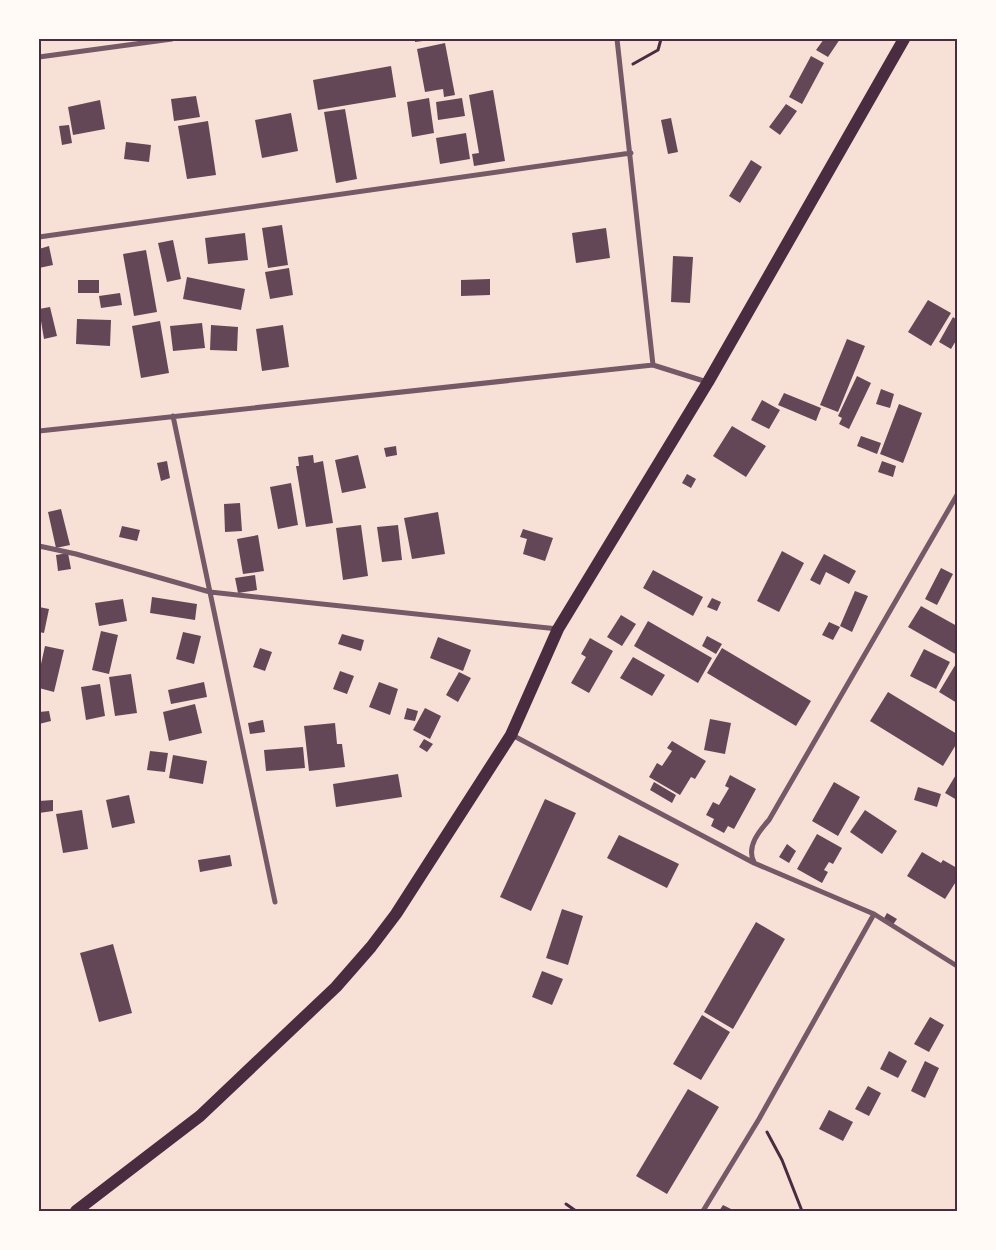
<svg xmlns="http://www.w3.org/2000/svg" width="996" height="1250" font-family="'Roboto Condensed',sans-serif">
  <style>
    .building { fill: #644757 }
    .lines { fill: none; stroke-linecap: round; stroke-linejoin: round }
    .path { stroke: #4a2c40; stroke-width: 3 }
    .minor { stroke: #755966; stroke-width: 5 }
    .primary { stroke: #4a2c40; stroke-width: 12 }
    .neatline { fill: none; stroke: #4a2c40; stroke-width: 2 }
  </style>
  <rect width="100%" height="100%" fill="#f7e1d7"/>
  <path class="building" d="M415,39H431V40L415,42Z
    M824,39H840L828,57L816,50Z
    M445,43L455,95L444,97L443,89L425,92L417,49Z
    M811,56L824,63L802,104L789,97Z
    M391,66L396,97L318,110L313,80Z
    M493,90L505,161L474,166L472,154L479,153L469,95Z
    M196,96L200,117L174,121L171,99Z
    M429,98L434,133L412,137L407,102Z
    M462,98L465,116L438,120L436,102Z
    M100,100L105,129L73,135L68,107Z
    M786,104L797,111L780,135L769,127Z
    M345,109L357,179L336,183L324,112Z
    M291,113L298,151L262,158L255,120Z
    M671,118L678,152L668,154L661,120Z
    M208,121L216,175L187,179L178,126Z
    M69,125L72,143L62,145L59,126Z
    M466,133L470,159L440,164L436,138Z
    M126,142L151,145L149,162L124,159Z
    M751,160L762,167L740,203L729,196Z
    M282,225L288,265L268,268L262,228Z
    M606,228L610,258L576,263L572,233Z
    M245,233L248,260L208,264L205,238Z
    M173,240L181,279L167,282L158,243Z
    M49,246L53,265L39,268V249Z
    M146,250L157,312L134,316L123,254Z
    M673,256L693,257L690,303L671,302Z
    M289,268L293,295L270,299L265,272Z
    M187,277L245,289L241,310L183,299Z
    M490,279V295L461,296V280Z
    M78,280H99V293H78Z
    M120,293L122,305L101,308L99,296Z
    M928,300L951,313L931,346L908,332Z
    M50,307L57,336L44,339L39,309Z
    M953,317L957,320V339L951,349L939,342Z
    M77,319L111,320L110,346L76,344Z
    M160,321L169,373L141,378L132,326Z
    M202,323L205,348L173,351L170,326Z
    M211,325L238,327L237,351L210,350Z
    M283,325L289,367L262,371L256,329Z
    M847,339L865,346L838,412L820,405Z
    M857,376L871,383L849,429L839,424L842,418L838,416Z
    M881,389L894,394L890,408L876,404Z
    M784,393L821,408L816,421L778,405Z
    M762,400L780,410L769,429L751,420Z
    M899,404L922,413L903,463L880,454Z
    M732,426L766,446L746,477L713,456Z
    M861,436L881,443L877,454L857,446Z
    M396,446L397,455L386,457L384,448Z
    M313,455L314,463L323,461L333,523L306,527L296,466H299L298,457Z
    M358,455L366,488L342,493L335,460Z
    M167,461L170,478L161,481L157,463Z
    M882,461L896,466L893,477L878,472Z
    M687,474L696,479L691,488L682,483Z
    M291,483L298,525L278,529L270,487Z
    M240,503L242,531L225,532L224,504Z
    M61,509L70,545L56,548L48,512Z
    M438,512L445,554L412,559L404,518Z
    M361,525L368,576L343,580L336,528Z
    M398,525L402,560L382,562L377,527Z
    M122,526L140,530L137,541L119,537Z
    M523,529L553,538L545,561L523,554L527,539L520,537Z
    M258,535L264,571L243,574L237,539Z
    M782,551L804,563L779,612L757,601Z
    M68,553L71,569L58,571L56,555Z
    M824,554L856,571L849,584L826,572L820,585L810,580Z
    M941,568L953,574L937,605L925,599Z
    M653,570L703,597L693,616L643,588Z
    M255,575L257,590L238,593L235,578Z
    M855,591L868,596L852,632L840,626Z
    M152,597L197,604L195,620L150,613Z
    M712,598L721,602L717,611L707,607Z
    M123,599L127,621L99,626L95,603Z
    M921,606L957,626V655L908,627Z
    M39,607L49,609L44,633L39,632Z
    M621,615L636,624L622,646L607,637Z
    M648,621L712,658L698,683L634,646Z
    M829,622L840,627L833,640L822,635Z
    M101,631L118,635L109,674L92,670Z
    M183,632L201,636L194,664L176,659Z
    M342,634L364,640L361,651L338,644Z
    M707,636L722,644L716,654L702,646Z
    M438,637L471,650L463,671L430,658Z
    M590,638L613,651L589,693L571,683L586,657L581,654Z
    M45,646L64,650L54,692L39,688V673Z
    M260,648L272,652L265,671L253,667Z
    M722,648L811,701L796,726L707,673Z
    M924,649L950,662L936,689L910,676Z
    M633,657L665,675L652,696L620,678Z
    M957,662V703L939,692Z
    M340,671L354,676L347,694L333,689Z
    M459,672L471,678L458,702L446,695Z
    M131,674L137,713L115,716L109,677Z
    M204,682L207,697L171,704L168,690Z
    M379,682L398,689L390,715L369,707Z
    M100,684L105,716L86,720L81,687Z
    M888,692L957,734V743L943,766L870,721Z
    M195,704L202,733L169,741L163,712Z
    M407,708L418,711L415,721L404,719Z
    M425,708L441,716L430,739L413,730Z
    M49,711L51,721L39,724V712Z
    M710,719L731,723L725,754L704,750Z
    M263,720L265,732L250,734L248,723Z
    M335,723L337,744H342L345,767L309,771L304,726Z
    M424,739L433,744L427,752L419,747Z
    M672,741L706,761L695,779L691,777L680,795L649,777L657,763L662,766L672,751L667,748Z
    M303,747L305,768L266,771L264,750Z
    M150,751L168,753L165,772L147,770Z
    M173,755L207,761L203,784L169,778Z
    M957,773V800L945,793Z
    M398,774L402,797L336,807L333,784Z
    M730,775L756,789L734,829L728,826L724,833L711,826L714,819L706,815L713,802L719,805L729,788L725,786Z
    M654,782L676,795L672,803L650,790Z
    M834,782L860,797L838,836L812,821Z
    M918,787L941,794L937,807L914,800Z
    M129,795L135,823L112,828L106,800Z
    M545,799L576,813L531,911L500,897Z
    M53,800V811L39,813V801Z
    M82,810L88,849L63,853L56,814Z
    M865,810L897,831L882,854L850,832Z
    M817,834L842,848L833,864L829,862L824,870L828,872L822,883L797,869Z
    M619,835L679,864L667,888L607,858Z
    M787,844L796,851L789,863L779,857Z
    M922,852L941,863L943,860L957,868V880L945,899L907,876Z
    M230,855L232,866L200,872L198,860Z
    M562,909L583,916L568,965L546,958Z
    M887,913L897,919L892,926L883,920Z
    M756,922L785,939L733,1029L704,1012Z
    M113,944L132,1013L99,1022L80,953Z
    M542,971L563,979L552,1005L532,997Z
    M702,1015L730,1032L701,1080L673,1064Z
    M930,1017L944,1025L929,1052L914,1044Z
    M889,1051L907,1061L898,1078L880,1069Z
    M925,1061L939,1068L925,1098L911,1091Z
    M868,1086L881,1093L869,1116L855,1109Z
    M688,1089L719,1107L667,1194L636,1176Z
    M829,1110L853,1122L843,1141L819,1129Z
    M723,1205L735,1211H719Z"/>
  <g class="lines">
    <path class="path" d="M633,64L658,50L661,39
      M767,1132L782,1160L802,1211
      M566,1204L576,1211"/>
    <path class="minor" d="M617,39L653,365
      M39,57L172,39
      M39,237L631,153
      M173,416L275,902
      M39,431L653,365L707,382
      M39,546L76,554L210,592L558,629
      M512,735L754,863L874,914L957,966
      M754,862C746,847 759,831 769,820L957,495
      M703,1211L759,1119L874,914"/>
    <path class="primary" d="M76,1211L200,1116L336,987L371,947L396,914L511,735L558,629L708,382L904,39"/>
  </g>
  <rect width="996" height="1250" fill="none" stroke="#fffaf5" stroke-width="80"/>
  <rect x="40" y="40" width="916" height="1170" class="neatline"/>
</svg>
